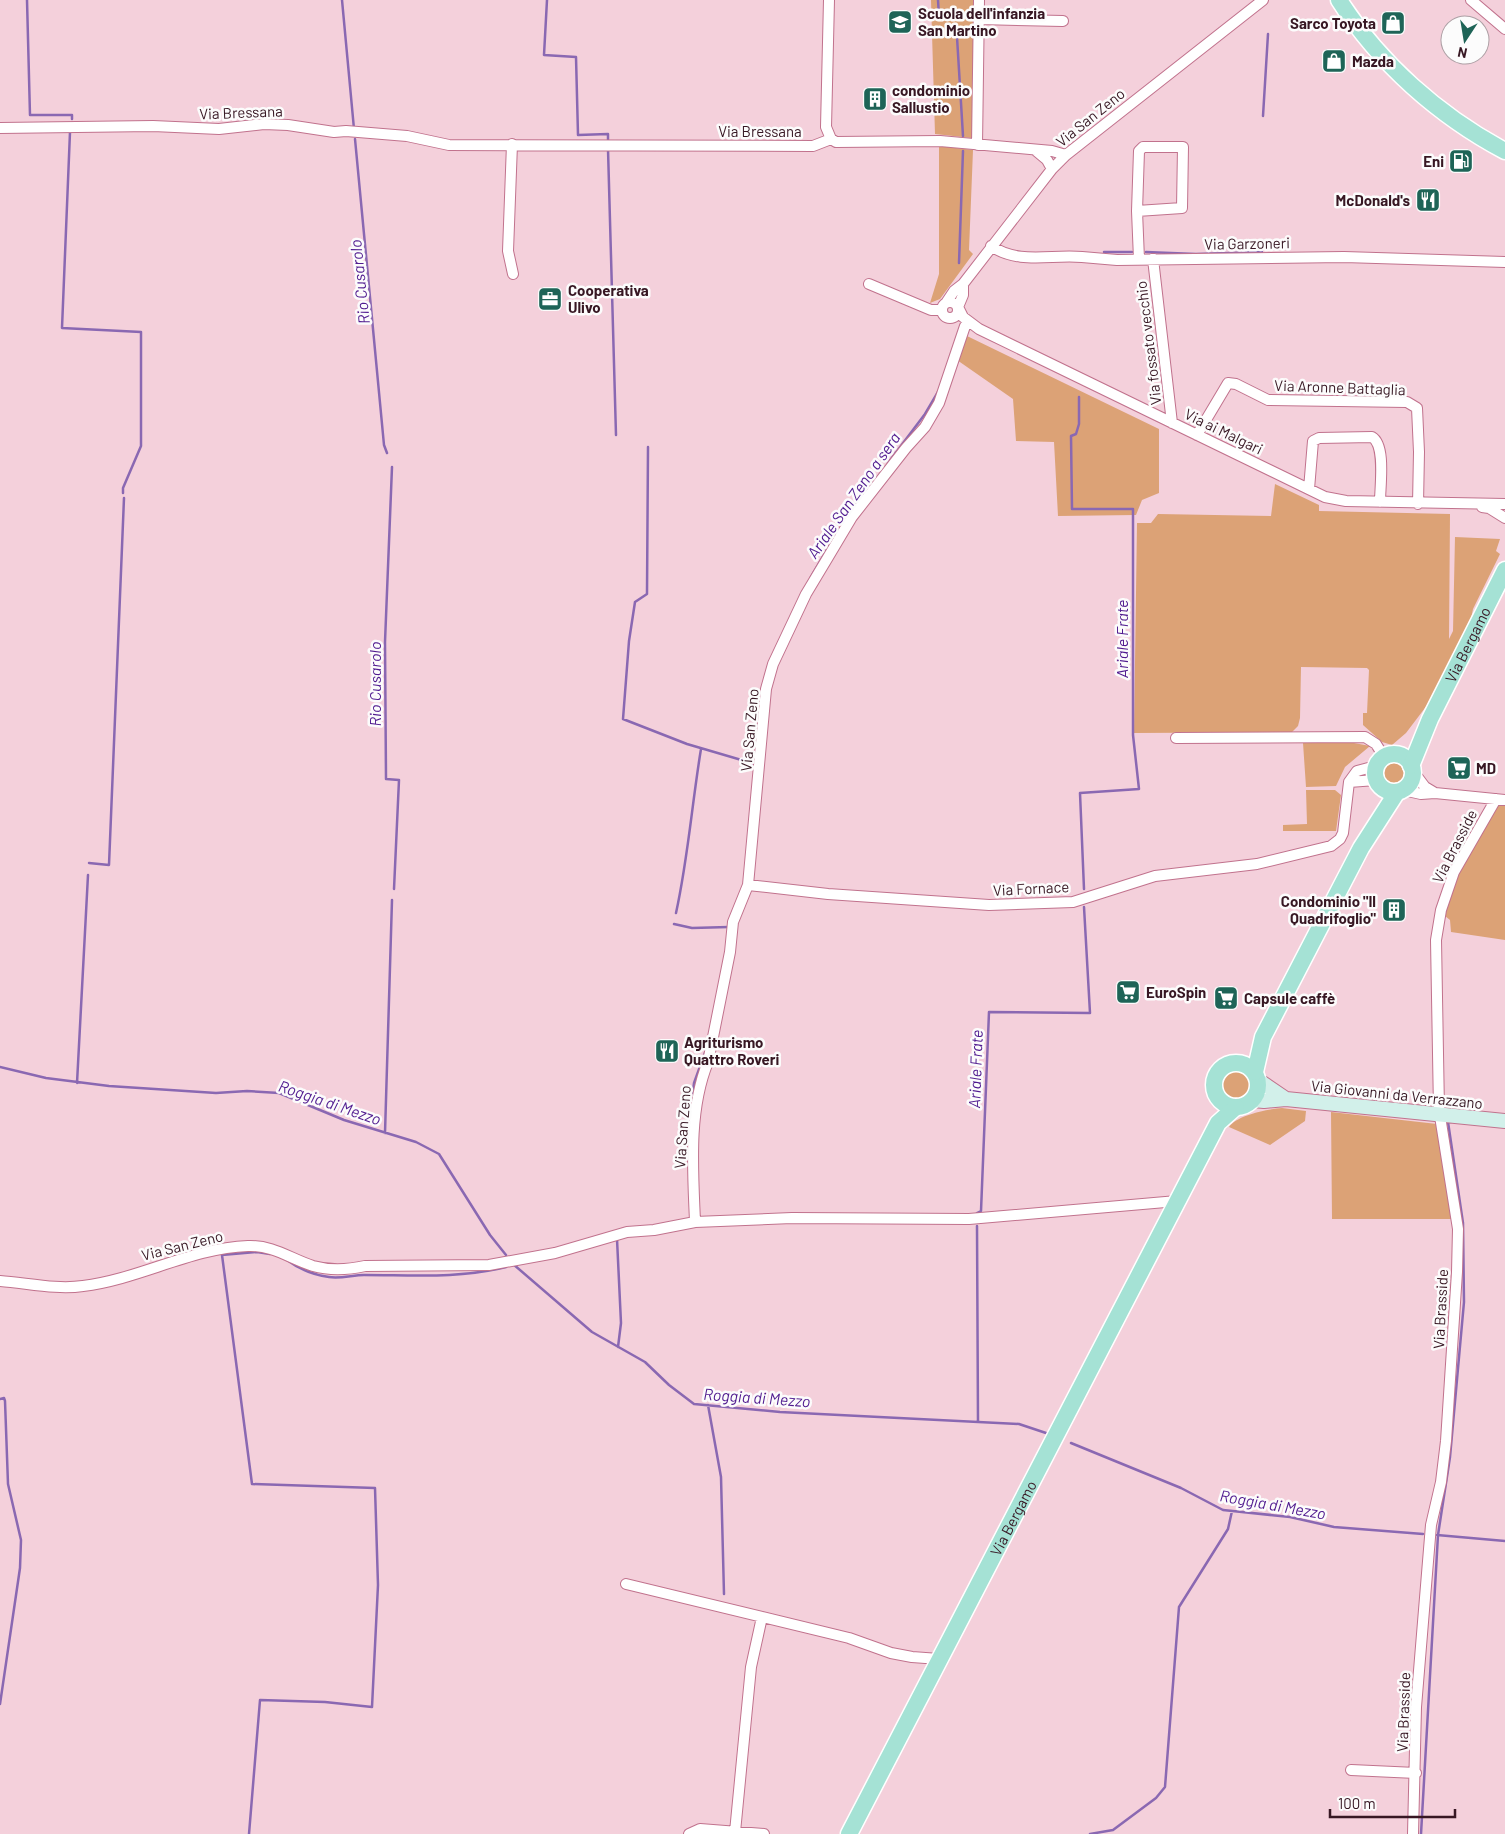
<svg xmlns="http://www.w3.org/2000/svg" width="1505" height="1834" font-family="Barlow,sans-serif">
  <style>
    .green { fill: #dca276 }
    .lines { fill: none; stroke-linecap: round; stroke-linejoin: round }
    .stream { stroke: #8a68b2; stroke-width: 2.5 }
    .street-casing { stroke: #c1728d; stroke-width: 12 }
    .secondary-casing { stroke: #c1728d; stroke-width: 16 }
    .primary-casing { stroke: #fff; stroke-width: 19 }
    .street { stroke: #fff; stroke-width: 10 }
    .secondary { stroke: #d2f0ea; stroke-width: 14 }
    .primary { stroke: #a5e2d5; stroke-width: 16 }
    .labels { text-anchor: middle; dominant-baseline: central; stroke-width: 5; stroke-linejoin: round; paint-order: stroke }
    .poi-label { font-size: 15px; font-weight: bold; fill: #371723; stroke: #fcfcfc; text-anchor: start }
    .street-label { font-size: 15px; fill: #371723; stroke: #fcfcfc }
    .water-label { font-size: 16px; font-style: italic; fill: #501a8f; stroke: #fcfcfc }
  </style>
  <rect width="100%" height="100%" fill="#f4d0db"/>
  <path class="green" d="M931,0H974L972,138L935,134Z
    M939,146L973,150L969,250L973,254L940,299L930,303L939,274Z
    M967,336L1159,429V493L1142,500L1136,515L1058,516L1054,442L1016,441L1013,399L957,360Z
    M1275,484L1319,505V511L1450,514L1449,639L1453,631L1455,537L1500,539L1496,551L1500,554L1473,609L1471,619L1431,700L1406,733L1392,745L1382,742L1363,725V713H1367L1369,670L1367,668L1301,667L1300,718L1298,726L1292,732L1134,733L1137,523H1151L1158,514L1271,516Z
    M1303,743H1354L1370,746L1345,767L1336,786L1306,787Z
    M1382 773a11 11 0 1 1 22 0a11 11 0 1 1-22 0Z
    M1306,790H1335L1341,795L1336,831H1283V825L1307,824Z
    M1496,799L1505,800V940L1451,932L1450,920L1440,912Z
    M1222 1085a14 14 0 1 1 28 0a14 14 0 1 1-28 0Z
    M1282,1108L1306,1111L1305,1121L1270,1145L1229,1127C1237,1115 1268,1109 1282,1108Z
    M1331,1112L1437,1124L1452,1219H1332Z"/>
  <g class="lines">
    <path class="stream" d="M27,0L30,115H72V119
      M342,0L354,129
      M547,0L544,55L576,57L578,135L608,134V142
      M938,0L939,16
      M957,37L963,136
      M1263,116L1268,34
      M70,132L62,328L141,332V446L123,488V493
      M355,139L384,445L387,453
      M608,149L616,435
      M1104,252H1132
      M1146,252L1196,254L1262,252
      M959,263L963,151
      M1079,397V424L1076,434L1071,436L1072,509H1133V735L1139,789L1080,793L1084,889
      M648,447L647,594L635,602L629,641L623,719L687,744L755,764
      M888,463L925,414L938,392
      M392,467L385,642L386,779L399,780L394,889
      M811,577L835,536
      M89,863L109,865L124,498
      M676,913C688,859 692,803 701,749
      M674,924L692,928L729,927
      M0,1067L46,1078L109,1086L216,1093L247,1091L279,1093L344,1120L416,1142L439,1154L490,1235L506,1255
      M77,1083L88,875
      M689,1127L694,1083L706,1050
      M385,1133L392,900
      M977,1213L981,1211L989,1012L1090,1013L1084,907
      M977,1226L978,1422
      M617,1239L621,1323L618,1347
      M287,1260C299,1269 314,1275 329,1277C340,1279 353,1275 364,1275C413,1275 458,1279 506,1267
      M513,1264L592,1332L645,1362L669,1385L694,1404L780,1412L1019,1424L1046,1433
      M0,1399L4,1398L5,1401L8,1484L21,1540L20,1568L0,1704
      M708,1405L721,1477L724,1594
      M1071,1443L1181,1488L1223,1510L1290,1517L1334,1527L1423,1534
      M1437,1535L1505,1541
      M249,1834L260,1700L325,1702L372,1707L378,1585L375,1488L252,1484L222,1255L257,1252L270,1254
      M1090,1834L1113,1830L1156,1798L1165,1787L1179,1607L1228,1529L1232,1511
      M1421,1834L1438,1535L1450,1457L1464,1302L1463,1223L1448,1122H1451"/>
    <defs>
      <path id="street" d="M829,0L826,127L831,139
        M1471,0L1505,29
        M979,19L1063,21
        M0,128L153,126L219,129L264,124L288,125L334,132L346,131L407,136L449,145L813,146L831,139L836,142L940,141L1052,151L1066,155
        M512,144L508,251L513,274
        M977,145L979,0
        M1035,150L1047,160L1052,169
        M1137,211L1182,208L1183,147H1143L1139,151L1137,211L1139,259
        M991,246C1019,265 1051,254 1082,257C1094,258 1106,259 1117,260L1344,257L1505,262
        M1153,259L1172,423
        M869,284L931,310H942
        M942 310a8 8 0 1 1 16 0a8 8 0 1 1-16 0Z
        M946,303L954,291L963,284L1052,169L1066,155L1263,0
        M958,307L963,295V284
        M959,309L963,317L979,329L1325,497L1346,501L1505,504
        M1197,435L1228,383L1236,384L1268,400L1407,402L1417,408L1419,452L1418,504
        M1309,489L1313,441L1319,438L1372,437C1386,445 1380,486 1380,502
        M1482,507L1489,508L1505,518
        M1176,738L1365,737L1376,744L1384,757
        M1413,771L1425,787L1435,793
        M1349,782L1376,780
        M1403,790L1421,794L1435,793L1505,800
        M748,885L828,894L989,905L1073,902L1155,876L1257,864L1331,846L1340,839L1343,833L1349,782L1357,771L1376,766
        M695,1222L792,1218L969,1219L1177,1201
        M0,1281C27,1283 57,1290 83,1286C140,1279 191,1248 248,1246C273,1245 291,1259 313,1266C331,1271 347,1270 365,1266L489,1265L555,1253L627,1232L654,1230L695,1222C693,1171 688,1111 708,1062L730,952L733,922L748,885L766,689L773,664L806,594L827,559L852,517L906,448L925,427L939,403L965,326
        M626,1584L849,1638L891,1653L912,1657L939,1659
        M1351,1770L1416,1773
        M735,1832L751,1667L762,1617
        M689,1834L700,1829L764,1834
        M1413,1834L1416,1707L1431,1525L1441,1482L1446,1441L1457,1272L1458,1229L1439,1110L1436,940L1441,910L1454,872L1496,799"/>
      <path id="secondary" d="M1258,1080L1286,1099
        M1253,1100L1264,1101L1286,1099L1505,1121"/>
      <g id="primary">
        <path d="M1339,0C1379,63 1439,116 1505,151"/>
        <circle cx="1394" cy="773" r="19"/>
        <path id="s1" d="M1411,766L1430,719L1505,570"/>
        <circle cx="1236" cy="1085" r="22"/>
        <path d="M1255,1072L1263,1037L1361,848L1397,792"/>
        <path id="s2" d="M849,1834L1218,1123L1236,1107"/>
      </g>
    </defs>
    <use href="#street" class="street-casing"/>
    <use href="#secondary" class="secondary-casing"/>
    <use href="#primary" class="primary-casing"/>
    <use href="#street" class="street"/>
    <use href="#secondary" class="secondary"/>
    <use href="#primary" class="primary"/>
  </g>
  <defs>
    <symbol id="school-square" viewBox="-11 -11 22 22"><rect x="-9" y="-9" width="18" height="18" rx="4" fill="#1e6457" stroke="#fcfcfc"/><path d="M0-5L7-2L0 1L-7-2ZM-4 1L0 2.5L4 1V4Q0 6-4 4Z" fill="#fff"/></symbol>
    <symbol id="shop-square" viewBox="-11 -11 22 22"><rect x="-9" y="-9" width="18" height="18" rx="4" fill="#1e6457" stroke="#fcfcfc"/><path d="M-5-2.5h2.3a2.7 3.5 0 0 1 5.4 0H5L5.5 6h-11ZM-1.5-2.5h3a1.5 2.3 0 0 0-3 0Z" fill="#fff"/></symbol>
    <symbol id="building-square" viewBox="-11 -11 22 22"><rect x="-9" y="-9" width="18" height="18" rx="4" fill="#1e6457" stroke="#fcfcfc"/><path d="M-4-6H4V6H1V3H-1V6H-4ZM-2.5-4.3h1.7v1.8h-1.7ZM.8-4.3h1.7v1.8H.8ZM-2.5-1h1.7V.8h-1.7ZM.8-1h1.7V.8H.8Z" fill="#fff"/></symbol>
    <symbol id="fuel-square" viewBox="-11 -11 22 22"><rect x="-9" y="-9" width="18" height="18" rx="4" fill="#1e6457" stroke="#fcfcfc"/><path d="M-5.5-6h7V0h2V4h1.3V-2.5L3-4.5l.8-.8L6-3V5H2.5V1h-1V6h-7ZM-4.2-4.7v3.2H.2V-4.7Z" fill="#fff"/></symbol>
    <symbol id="restaurant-square" viewBox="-11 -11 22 22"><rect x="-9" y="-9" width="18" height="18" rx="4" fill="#1e6457" stroke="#fcfcfc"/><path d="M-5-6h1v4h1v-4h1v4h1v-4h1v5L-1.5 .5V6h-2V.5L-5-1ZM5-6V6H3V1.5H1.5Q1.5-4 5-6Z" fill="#fff"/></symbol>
    <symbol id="office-square" viewBox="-11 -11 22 22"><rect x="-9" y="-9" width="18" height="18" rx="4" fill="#1e6457" stroke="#fcfcfc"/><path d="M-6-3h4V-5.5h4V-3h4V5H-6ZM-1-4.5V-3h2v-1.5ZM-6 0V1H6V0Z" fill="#fff"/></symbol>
    <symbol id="supermarket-square" viewBox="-11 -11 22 22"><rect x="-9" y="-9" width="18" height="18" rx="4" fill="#1e6457" stroke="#fcfcfc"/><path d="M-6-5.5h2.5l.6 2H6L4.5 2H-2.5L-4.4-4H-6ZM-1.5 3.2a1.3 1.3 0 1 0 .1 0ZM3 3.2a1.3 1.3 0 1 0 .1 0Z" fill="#fff"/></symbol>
  </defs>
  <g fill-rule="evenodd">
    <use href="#school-square" x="886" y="8" width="28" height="28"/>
    <use href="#shop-square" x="1379" y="9" width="28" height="28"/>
    <use href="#shop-square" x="1320" y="47" width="28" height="28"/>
    <use href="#building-square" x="861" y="85" width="28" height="28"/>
    <use href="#fuel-square" x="1447" y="147" width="28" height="28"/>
    <use href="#restaurant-square" x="1414" y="186" width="28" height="28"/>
    <use href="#office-square" x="536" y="285" width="28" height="28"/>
    <use href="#supermarket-square" x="1445" y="754" width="28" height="28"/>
    <use href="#building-square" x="1380" y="896" width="28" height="28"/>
    <use href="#supermarket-square" x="1114" y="978" width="28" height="28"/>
    <use href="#supermarket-square" x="1212" y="984" width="28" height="28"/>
    <use href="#restaurant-square" x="653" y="1037" width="28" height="28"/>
  </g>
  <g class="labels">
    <g class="poi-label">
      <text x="918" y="13">Scuola dell'infanzia<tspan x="918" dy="17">San Martino</tspan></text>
      <text x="1376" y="23" text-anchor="end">Sarco Toyota</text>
      <text x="1352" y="61">Mazda</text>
      <text x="892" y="90">condominio<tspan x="892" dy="17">Sallustio</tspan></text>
      <text x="1444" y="161" text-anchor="end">Eni</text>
      <text x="1410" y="200" text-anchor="end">McDonald's</text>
      <text x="568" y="290">Cooperativa<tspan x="568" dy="17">Ulivo</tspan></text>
      <text x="1476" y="768">MD</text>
      <text x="1376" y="901" text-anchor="end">Condominio "Il<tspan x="1376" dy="17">Quadrifoglio"</tspan></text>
      <text x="1146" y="992">EuroSpin</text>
      <text x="1244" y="998">Capsule caffè</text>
      <text x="684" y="1042">Agriturismo<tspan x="684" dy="17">Quattro Roveri</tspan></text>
    </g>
    <g class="street-label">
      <text transform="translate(241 112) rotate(-2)">Via Bressana</text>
      <text transform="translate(1090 117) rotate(-39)">Via San Zeno</text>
      <text x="760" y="131">Via Bressana</text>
      <text transform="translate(1247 243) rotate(-1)">Via Garzoneri</text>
      <text transform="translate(1148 343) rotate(-97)">Via fossato vecchio</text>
      <text transform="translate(1340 387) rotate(2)">Via Aronne Battaglia</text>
      <text transform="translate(1224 431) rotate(26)">Via ai Malgari</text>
      <text stroke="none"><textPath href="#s1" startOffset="134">Via Bergamo</textPath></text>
      <text transform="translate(749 730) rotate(-85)">Via San Zeno</text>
      <text transform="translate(1454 846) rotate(-63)">Via Brasside</text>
      <text transform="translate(1031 888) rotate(-3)">Via Fornace</text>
      <text transform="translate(1397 1094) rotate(6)">Via Giovanni da Verrazzano</text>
      <text transform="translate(682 1127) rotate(-86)">Via San Zeno</text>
      <text transform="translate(182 1245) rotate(-14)">Via San Zeno</text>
      <text transform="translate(1440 1309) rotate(-87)">Via Brasside</text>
      <text stroke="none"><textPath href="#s2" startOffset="356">Via Bergamo</textPath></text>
      <text transform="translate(1403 1712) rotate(-88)">Via Brasside</text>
    </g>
    <g class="water-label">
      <text transform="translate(359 282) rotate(-96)">Rio Cusarolo</text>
      <text transform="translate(853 495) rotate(-55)">Ariale San Zeno a sera</text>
      <text transform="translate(1121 639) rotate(-90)">Ariale Frate</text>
      <text transform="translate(374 684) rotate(-90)">Rio Cusarolo</text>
      <text transform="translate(975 1069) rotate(-88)">Ariale Frate</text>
      <text transform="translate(330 1102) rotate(19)">Roggia di Mezzo</text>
      <text transform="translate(757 1397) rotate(4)">Roggia di Mezzo</text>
      <text transform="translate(1273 1504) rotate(10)">Roggia di Mezzo</text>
    </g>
  </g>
  <g transform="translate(1465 40) rotate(192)"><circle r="24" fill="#fcfcfc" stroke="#ada0a5"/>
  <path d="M0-4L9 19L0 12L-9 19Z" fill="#1e6457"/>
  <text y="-8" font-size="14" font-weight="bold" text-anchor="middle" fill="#371723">N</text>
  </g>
  <path d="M1330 1809v8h125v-8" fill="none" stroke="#371723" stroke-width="2.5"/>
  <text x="1338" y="1809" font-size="15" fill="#371723" stroke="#fcfcfc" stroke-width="4" paint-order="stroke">100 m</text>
</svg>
